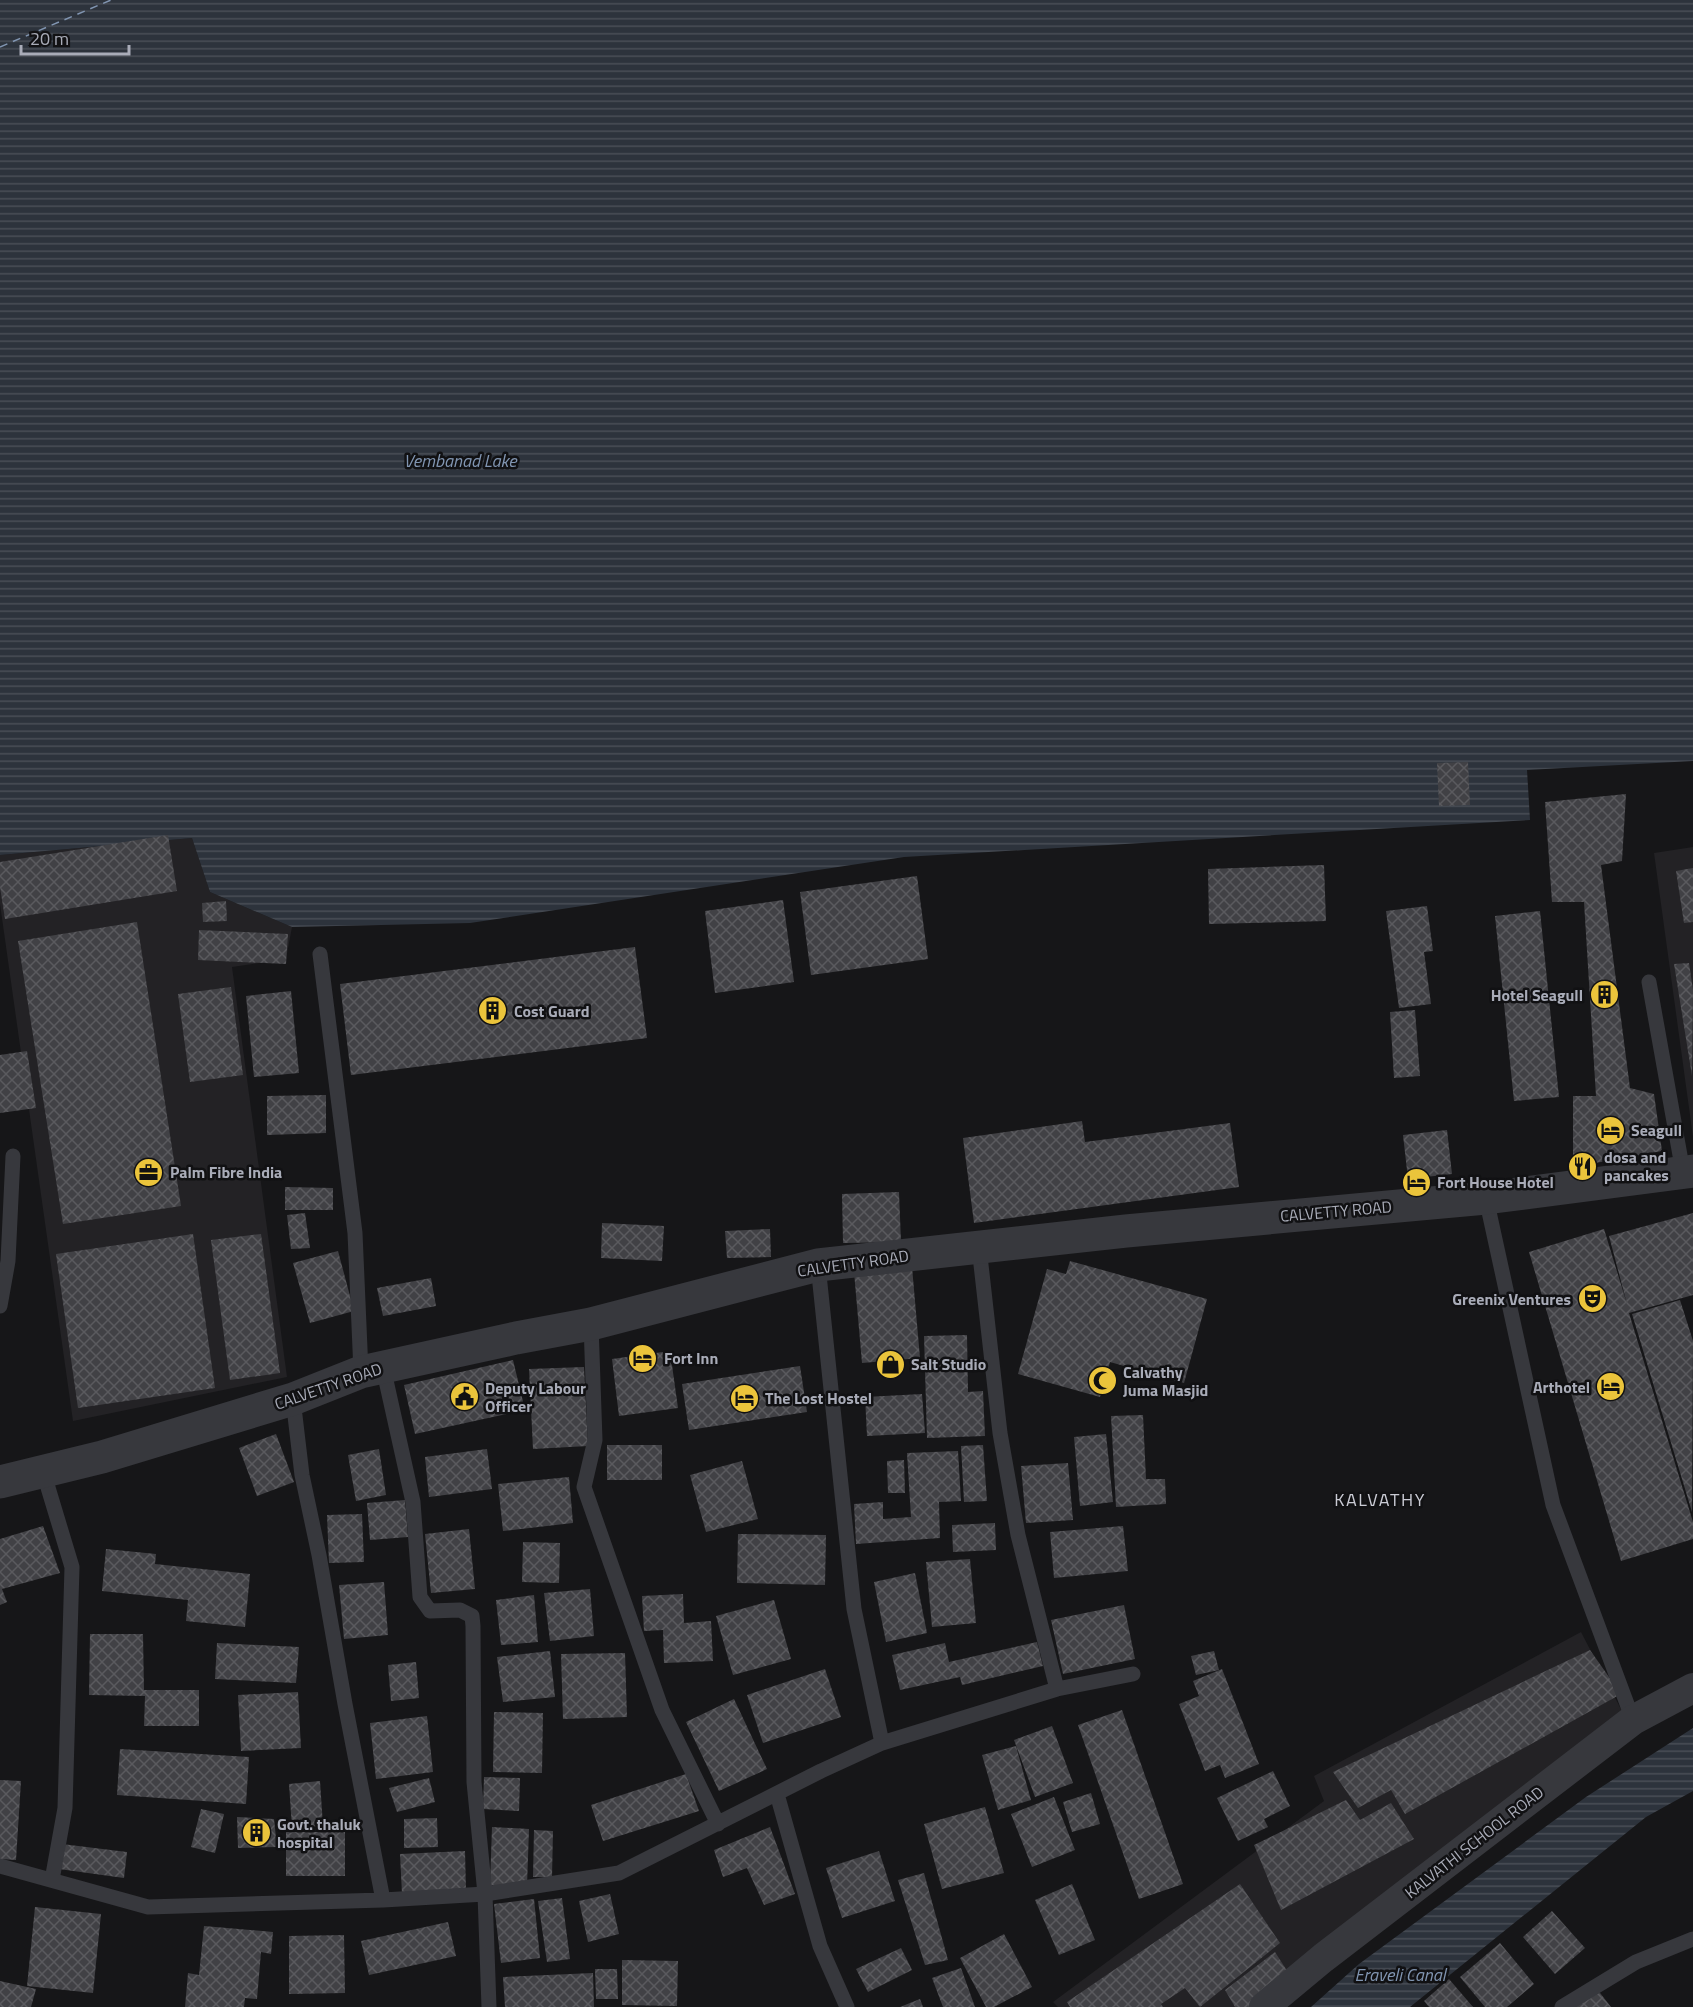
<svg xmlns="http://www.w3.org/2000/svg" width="1693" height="2007" font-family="'Titillium Web',sans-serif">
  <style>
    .built { fill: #232225 }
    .water { fill: url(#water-rules) }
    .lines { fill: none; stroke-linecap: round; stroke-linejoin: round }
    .ferry { stroke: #8195b1; stroke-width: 1.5; stroke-dasharray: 8 6; stroke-linecap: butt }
    .building { fill: url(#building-cross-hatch) }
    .service { stroke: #37383d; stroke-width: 15 }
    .minor { stroke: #37383d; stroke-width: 30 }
    .tertiary { stroke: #37383d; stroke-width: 33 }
    .labels { text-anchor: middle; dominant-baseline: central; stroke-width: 5; stroke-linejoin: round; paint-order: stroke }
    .poi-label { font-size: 16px; font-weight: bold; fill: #a9acb8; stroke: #111113; text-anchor: start }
    .street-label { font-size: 16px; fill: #a9acb8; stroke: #111113 }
    .water-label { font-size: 18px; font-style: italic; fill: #8195b1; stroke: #111113 }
    .neighbourhood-label { font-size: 18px; letter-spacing: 1.5px; fill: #cacbd4; stroke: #111113 }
  </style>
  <defs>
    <pattern id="water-rules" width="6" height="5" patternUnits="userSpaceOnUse" patternTransform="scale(1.5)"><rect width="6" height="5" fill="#2d333c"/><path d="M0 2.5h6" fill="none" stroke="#494e56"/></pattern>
    <pattern id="building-cross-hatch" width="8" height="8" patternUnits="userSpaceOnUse" patternTransform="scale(1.5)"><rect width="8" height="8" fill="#414145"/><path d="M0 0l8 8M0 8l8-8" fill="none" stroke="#5a5a5e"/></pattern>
  </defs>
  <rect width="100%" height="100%" fill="#161618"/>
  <path class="built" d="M192,838L210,892L292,927L286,959L232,967L287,1377L73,1421L0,904V855Z
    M1693,847V1137L1654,853Z
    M1581,1632L1625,1717L1255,2007H1058L1053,2002L1324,1801L1314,1776Z"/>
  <path class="water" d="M0,0H1693V761L1527,770L1530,820L904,857L470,923L292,927L210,892L192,838L0,855Z
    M1693,1728V1791L1646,1817L1410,2007H1311L1359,1964L1586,1797Z"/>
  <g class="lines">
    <path class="ferry" d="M0,47L111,0"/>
  </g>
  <path class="building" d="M1468,762L1470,805L1439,806L1437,763Z
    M1626,794L1622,861L1601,865L1630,1088L1654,1094L1662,1151L1573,1167V1096H1596L1584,902H1552L1545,802Z
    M168,835L177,891L5,919L0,887V862Z
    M1324,865L1326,921L1209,924L1208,869Z
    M1693,868V922L1684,923L1676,871Z
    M917,876L928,959L811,975L800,892Z
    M783,900L794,982L715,993L705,911Z
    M226,901L227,921L203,922L202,903Z
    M1427,906L1433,951L1424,952L1431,1004L1399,1008L1386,911Z
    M1540,911L1559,1097L1514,1101L1495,916Z
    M137,922L181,1206L63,1224L18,941Z
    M199,930L288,934L286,964L198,960Z
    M635,947L647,1038L351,1075L340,984Z
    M1689,963L1693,990L1692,1076L1674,964Z
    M231,987L243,1075L190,1082L178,994Z
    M291,991L299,1073L254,1077L246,996Z
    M1415,1010L1420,1076L1394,1078L1390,1012Z
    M27,1051L36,1108L0,1113V1055Z
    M326,1095V1133L267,1135V1096Z
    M1082,1121L1085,1142L1230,1123L1239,1187L974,1223L963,1138Z
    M1447,1130L1452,1174L1408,1179L1403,1135Z
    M285,1187L333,1188V1210H285Z
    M899,1192L901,1242L843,1243L842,1194Z
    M305,1213L310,1248L291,1249L287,1215Z
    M1693,1213V1295L1629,1313L1693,1522V1539L1621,1561L1529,1252L1604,1229L1627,1304L1609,1236Z
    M602,1223L664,1226L662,1261L601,1258Z
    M770,1229L771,1257L727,1258L725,1231Z
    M193,1234L215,1388L78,1408L56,1254Z
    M261,1234L280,1373L230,1380L211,1240Z
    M338,1251L354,1311L310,1323L293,1263Z
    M1070,1261L1207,1299L1184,1383L1110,1362L1100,1397L1018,1374L1047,1269L1066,1274Z
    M912,1267L920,1358L862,1363L854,1272Z
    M431,1278L436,1306L383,1316L377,1288Z
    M1680,1300L1693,1341L1692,1512L1632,1314Z
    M967,1335L968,1392L983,1391L985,1436L927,1438L924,1336Z
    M670,1351L678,1408L619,1416L612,1359Z
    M513,1360L525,1410L415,1434L404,1385Z
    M800,1366L807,1412L689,1430L682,1384Z
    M584,1367L588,1446L533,1449L529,1369Z
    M922,1394L925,1433L867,1436L865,1397Z
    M1143,1415L1146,1479H1165L1166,1504L1116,1507L1111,1416Z
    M276,1434L294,1482L257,1496L239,1448Z
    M1106,1434L1113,1502L1080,1506L1074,1437Z
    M607,1445H662V1480H607Z
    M983,1445L987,1501L964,1502L961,1446Z
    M379,1449L386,1495L356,1501L348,1455Z
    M487,1449L492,1489L429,1497L425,1457Z
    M958,1451L961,1501L939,1502L940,1538L856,1544L854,1504L883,1502V1519L911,1517L907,1453Z
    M904,1460L905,1493H888L887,1461Z
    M742,1461L758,1519L706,1532L690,1475Z
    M1068,1463L1073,1520L1026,1523L1021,1466Z
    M569,1477L573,1523L503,1531L498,1484Z
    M405,1500L408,1537L370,1540L367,1503Z
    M362,1514L364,1562L329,1563L327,1515Z
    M995,1523L996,1550L953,1552L952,1525Z
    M43,1526L60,1573L2,1589L7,1602L0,1605V1539Z
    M1123,1526L1128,1571L1054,1578L1050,1532Z
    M469,1529L475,1589L431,1593L425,1534Z
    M738,1534L826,1535L825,1585L737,1583Z
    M523,1542L560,1543L559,1583L522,1582Z
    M106,1549L156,1554L155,1564L250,1574L245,1627L186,1621L188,1600L102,1591Z
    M970,1559L976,1623L932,1627L926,1562Z
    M915,1573L927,1633L886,1642L874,1582Z
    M384,1582L388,1635L344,1639L339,1585Z
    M590,1589L594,1636L550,1641L544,1593Z
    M683,1594L684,1623L711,1621L713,1661L664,1663L663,1630L644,1631L642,1596Z
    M534,1595L538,1642L501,1645L496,1600Z
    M774,1600L791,1659L733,1675L716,1616Z
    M1124,1605L1135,1659L1063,1674L1051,1620Z
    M90,1634H143L144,1690H199V1726H144L145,1696L89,1695Z
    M1037,1642L1043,1666L962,1685L960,1677L900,1690L892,1655L945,1643L949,1662Z
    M217,1643L299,1647L296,1683L215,1679Z
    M1590,1650L1621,1694L1405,1814L1391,1790L1358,1808L1333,1772Z
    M550,1651L555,1697L503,1702L497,1657Z
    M1214,1651L1219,1670L1196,1675L1191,1656Z
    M625,1653L627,1717L563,1719L561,1654Z
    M416,1662L419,1698L391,1701L388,1665Z
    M825,1669L841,1717L763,1743L747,1695Z
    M1222,1669L1259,1764L1225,1778L1220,1765L1205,1771L1179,1704L1199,1696L1193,1681Z
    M298,1692L301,1748L241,1751L238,1695Z
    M734,1699L767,1769L719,1791L686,1722Z
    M1122,1710L1183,1884L1139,1899L1078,1725Z
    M494,1712L543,1713L542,1773L493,1772Z
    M427,1716L433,1772L376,1779L370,1723Z
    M1052,1726L1073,1783L1035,1797L1014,1740Z
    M1016,1746L1031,1800L998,1810L982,1755Z
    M120,1749L249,1757L246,1804L117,1795Z
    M1273,1771L1290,1806L1264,1819L1268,1827L1238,1841L1217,1798Z
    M686,1774L699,1811L603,1841L591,1805Z
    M484,1777L520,1778L519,1811L483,1809Z
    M429,1778L435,1802L397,1812L389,1788Z
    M0,1780L21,1781L16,1860L0,1859Z
    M320,1781L323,1826L292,1828L289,1784Z
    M1091,1793L1100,1824L1072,1832L1063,1802Z
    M1054,1797L1075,1850L1032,1867L1011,1814Z
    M1346,1800L1360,1820L1391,1803L1414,1839L1281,1910L1254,1845Z
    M985,1807L1004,1873L942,1889L924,1824Z
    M201,1809L224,1814L215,1853L191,1847Z
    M237,1817L274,1819L277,1847L238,1848Z
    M437,1818L438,1847L404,1848V1819Z
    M492,1827L529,1829L527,1886L490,1885Z
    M770,1827L795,1894L764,1905L747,1868L723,1877L714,1850Z
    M534,1830L553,1831L552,1877H533Z
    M286,1832H345V1876H286Z
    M62,1844L127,1852L124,1878L59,1869Z
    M465,1851L466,1891L402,1894L400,1854Z
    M879,1851L895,1901L842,1918L826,1868Z
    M924,1873L948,1960L925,1965L898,1880Z
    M1072,1884L1095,1940L1059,1955L1035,1900Z
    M1240,1884L1280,1943L1200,2007L1185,1988L1161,2004L1163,2007H1070L1067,2002Z
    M610,1894L619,1934L588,1942L579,1901Z
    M562,1898L570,1959L547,1962L538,1901Z
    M534,1899L540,1958L501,1963L494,1904Z
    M35,1907L101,1914L93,1993L27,1986Z
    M1552,1911L1585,1948L1555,1974L1523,1937Z
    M448,1922L456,1956L369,1975L361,1941Z
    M204,1926L273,1932L271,1954L261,1952L257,1999L245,1998L244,2007H185L188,1973L199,1975Z
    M1004,1934L1032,1987L994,2007H986L960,1958Z
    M344,1935L345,1993L289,1994V1936Z
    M1500,1943L1534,1984L1507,2007H1485L1460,1977Z
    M901,1948L912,1970L868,1992L856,1969Z
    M1275,1952L1291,1977L1256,2007H1235L1225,1990Z
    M622,1960L678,1961L677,2006L622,2005Z
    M961,1968L975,2007H943L932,1978Z
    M595,1969H617L618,1999H596Z
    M593,1973L594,2007H505L503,1977Z
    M1449,1979L1473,2007H1429L1424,2001Z
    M0,1981L36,1989L31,2007H0Z
    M1597,1989L1611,2007H1575Z
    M920,1999L923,2007H900Z"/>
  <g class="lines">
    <path class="service" d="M320,954L355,1233L361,1372
      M1649,982L1683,1172
      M1486,1198L1553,1505L1633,1720
      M979,1247L1000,1433L1018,1535L1057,1689
      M818,1265L854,1609L882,1743
      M0,1306L8,1261L13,1156
      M591,1324L595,1440L584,1487L662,1710L718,1824
      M383,1367L413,1502L420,1597L430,1611L460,1610L472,1616L473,1626L474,1782L485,1894L489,2007
      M293,1399L302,1475L319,1555L345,1704L383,1900
      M43,1471L72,1567L65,1808L52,1880
      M777,1794L820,1946L847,2007
      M0,1866L148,1907L383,1900L485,1894L619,1873L821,1771L882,1743L1057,1689L1133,1674
      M1562,2007L1636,1962L1693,1939"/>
    <path class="minor" d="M1264,2007L1323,1958L1633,1720L1693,1688"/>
    <path class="tertiary" d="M0,1482L102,1457L293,1399L361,1372L516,1338L591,1324L818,1265L1126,1231L1486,1198L1693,1171"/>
  </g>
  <defs>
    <symbol id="building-disc" viewBox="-11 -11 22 22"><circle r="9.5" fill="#ebc43b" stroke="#111113"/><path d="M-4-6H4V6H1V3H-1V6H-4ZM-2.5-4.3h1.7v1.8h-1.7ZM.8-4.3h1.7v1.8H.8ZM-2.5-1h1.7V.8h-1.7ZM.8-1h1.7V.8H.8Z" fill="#111"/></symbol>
    <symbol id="hotel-disc" viewBox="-11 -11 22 22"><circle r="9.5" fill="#ebc43b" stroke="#111113"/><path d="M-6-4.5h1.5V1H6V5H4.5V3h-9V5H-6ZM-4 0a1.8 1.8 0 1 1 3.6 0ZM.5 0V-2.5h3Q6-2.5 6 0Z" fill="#111"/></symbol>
    <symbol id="restaurant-disc" viewBox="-11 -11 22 22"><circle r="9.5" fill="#ebc43b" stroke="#111113"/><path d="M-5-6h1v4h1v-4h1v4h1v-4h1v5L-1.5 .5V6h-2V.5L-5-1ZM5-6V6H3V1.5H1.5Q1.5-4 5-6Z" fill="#111"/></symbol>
    <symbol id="office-disc" viewBox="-11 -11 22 22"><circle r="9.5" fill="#ebc43b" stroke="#111113"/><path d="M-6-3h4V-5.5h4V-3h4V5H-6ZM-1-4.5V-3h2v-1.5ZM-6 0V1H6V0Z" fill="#111"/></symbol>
    <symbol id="theatre-disc" viewBox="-11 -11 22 22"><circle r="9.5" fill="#ebc43b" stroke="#111113"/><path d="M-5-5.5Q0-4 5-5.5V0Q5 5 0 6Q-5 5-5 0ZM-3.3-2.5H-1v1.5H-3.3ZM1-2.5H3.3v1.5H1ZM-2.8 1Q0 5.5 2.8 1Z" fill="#111"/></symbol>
    <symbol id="shop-disc" viewBox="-11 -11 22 22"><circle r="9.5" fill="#ebc43b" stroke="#111113"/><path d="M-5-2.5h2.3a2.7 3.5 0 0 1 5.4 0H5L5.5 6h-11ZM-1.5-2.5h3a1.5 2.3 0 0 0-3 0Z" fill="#111"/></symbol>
    <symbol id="mosque-disc" viewBox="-11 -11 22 22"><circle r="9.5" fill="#ebc43b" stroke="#111113"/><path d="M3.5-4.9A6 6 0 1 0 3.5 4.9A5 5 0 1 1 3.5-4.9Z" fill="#111"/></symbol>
    <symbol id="civic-disc" viewBox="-11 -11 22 22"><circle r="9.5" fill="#ebc43b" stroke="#111113"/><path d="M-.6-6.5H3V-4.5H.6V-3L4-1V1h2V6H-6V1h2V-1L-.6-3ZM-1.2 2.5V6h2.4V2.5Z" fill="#111"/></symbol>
  </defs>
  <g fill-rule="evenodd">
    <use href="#building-disc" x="1588" y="978" width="33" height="33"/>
    <use href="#building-disc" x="476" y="994" width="33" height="33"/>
    <use href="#hotel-disc" x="1594" y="1114" width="33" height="33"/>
    <use href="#restaurant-disc" x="1566" y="1150" width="33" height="33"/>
    <use href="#office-disc" x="132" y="1156" width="33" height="33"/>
    <use href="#hotel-disc" x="1400" y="1166" width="33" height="33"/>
    <use href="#theatre-disc" x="1576" y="1282" width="33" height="33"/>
    <use href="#hotel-disc" x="626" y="1342" width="33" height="33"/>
    <use href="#shop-disc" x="874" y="1348" width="33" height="33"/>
    <use href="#mosque-disc" x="1086" y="1364" width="33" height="33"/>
    <use href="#hotel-disc" x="1594" y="1370" width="33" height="33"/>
    <use href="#civic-disc" x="448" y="1380" width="33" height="33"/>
    <use href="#hotel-disc" x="728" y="1382" width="33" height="33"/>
    <use href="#building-disc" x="240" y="1816" width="33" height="33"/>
  </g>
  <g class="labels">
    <g class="poi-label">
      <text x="1583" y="995" text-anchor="end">Hotel Seagull</text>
      <text x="514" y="1011">Cost Guard</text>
      <text x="1631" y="1130">Seagull</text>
      <text x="1604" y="1157">dosa and<tspan x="1604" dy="18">pancakes</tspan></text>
      <text x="170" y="1172">Palm Fibre India</text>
      <text x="1437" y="1182">Fort House Hotel</text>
      <text x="1571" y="1299" text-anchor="end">Greenix Ventures</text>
      <text x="664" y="1358">Fort Inn</text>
      <text x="911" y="1364">Salt Studio</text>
      <text x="1123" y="1372">Calvathy<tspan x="1123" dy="18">Juma Masjid</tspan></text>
      <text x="1590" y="1387" text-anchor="end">Arthotel</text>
      <text x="485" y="1388">Deputy Labour<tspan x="485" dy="18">Officer</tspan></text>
      <text x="765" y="1398">The Lost Hostel</text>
      <text x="277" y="1824">Govt. thaluk<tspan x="277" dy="18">hospital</tspan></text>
    </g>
    <g class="street-label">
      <text transform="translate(1336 1211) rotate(-5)">CALVETTY ROAD</text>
      <text transform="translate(853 1263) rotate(-8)">CALVETTY ROAD</text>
      <text transform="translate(328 1386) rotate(-19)">CALVETTY ROAD</text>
      <text transform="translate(1474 1842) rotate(-38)">KALVATHI SCHOOL ROAD</text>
    </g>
    <g class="water-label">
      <text x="460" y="460">Vembanad Lake</text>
      <text x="1400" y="1974">Eraveli Canal</text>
    </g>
    <g class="neighbourhood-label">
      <text x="1380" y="1499">KALVATHY</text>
    </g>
  </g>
  <path d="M21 45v9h108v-9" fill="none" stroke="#a9acb8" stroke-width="3"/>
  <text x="30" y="45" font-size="18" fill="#a9acb8" stroke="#111113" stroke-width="4.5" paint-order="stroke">20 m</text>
</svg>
